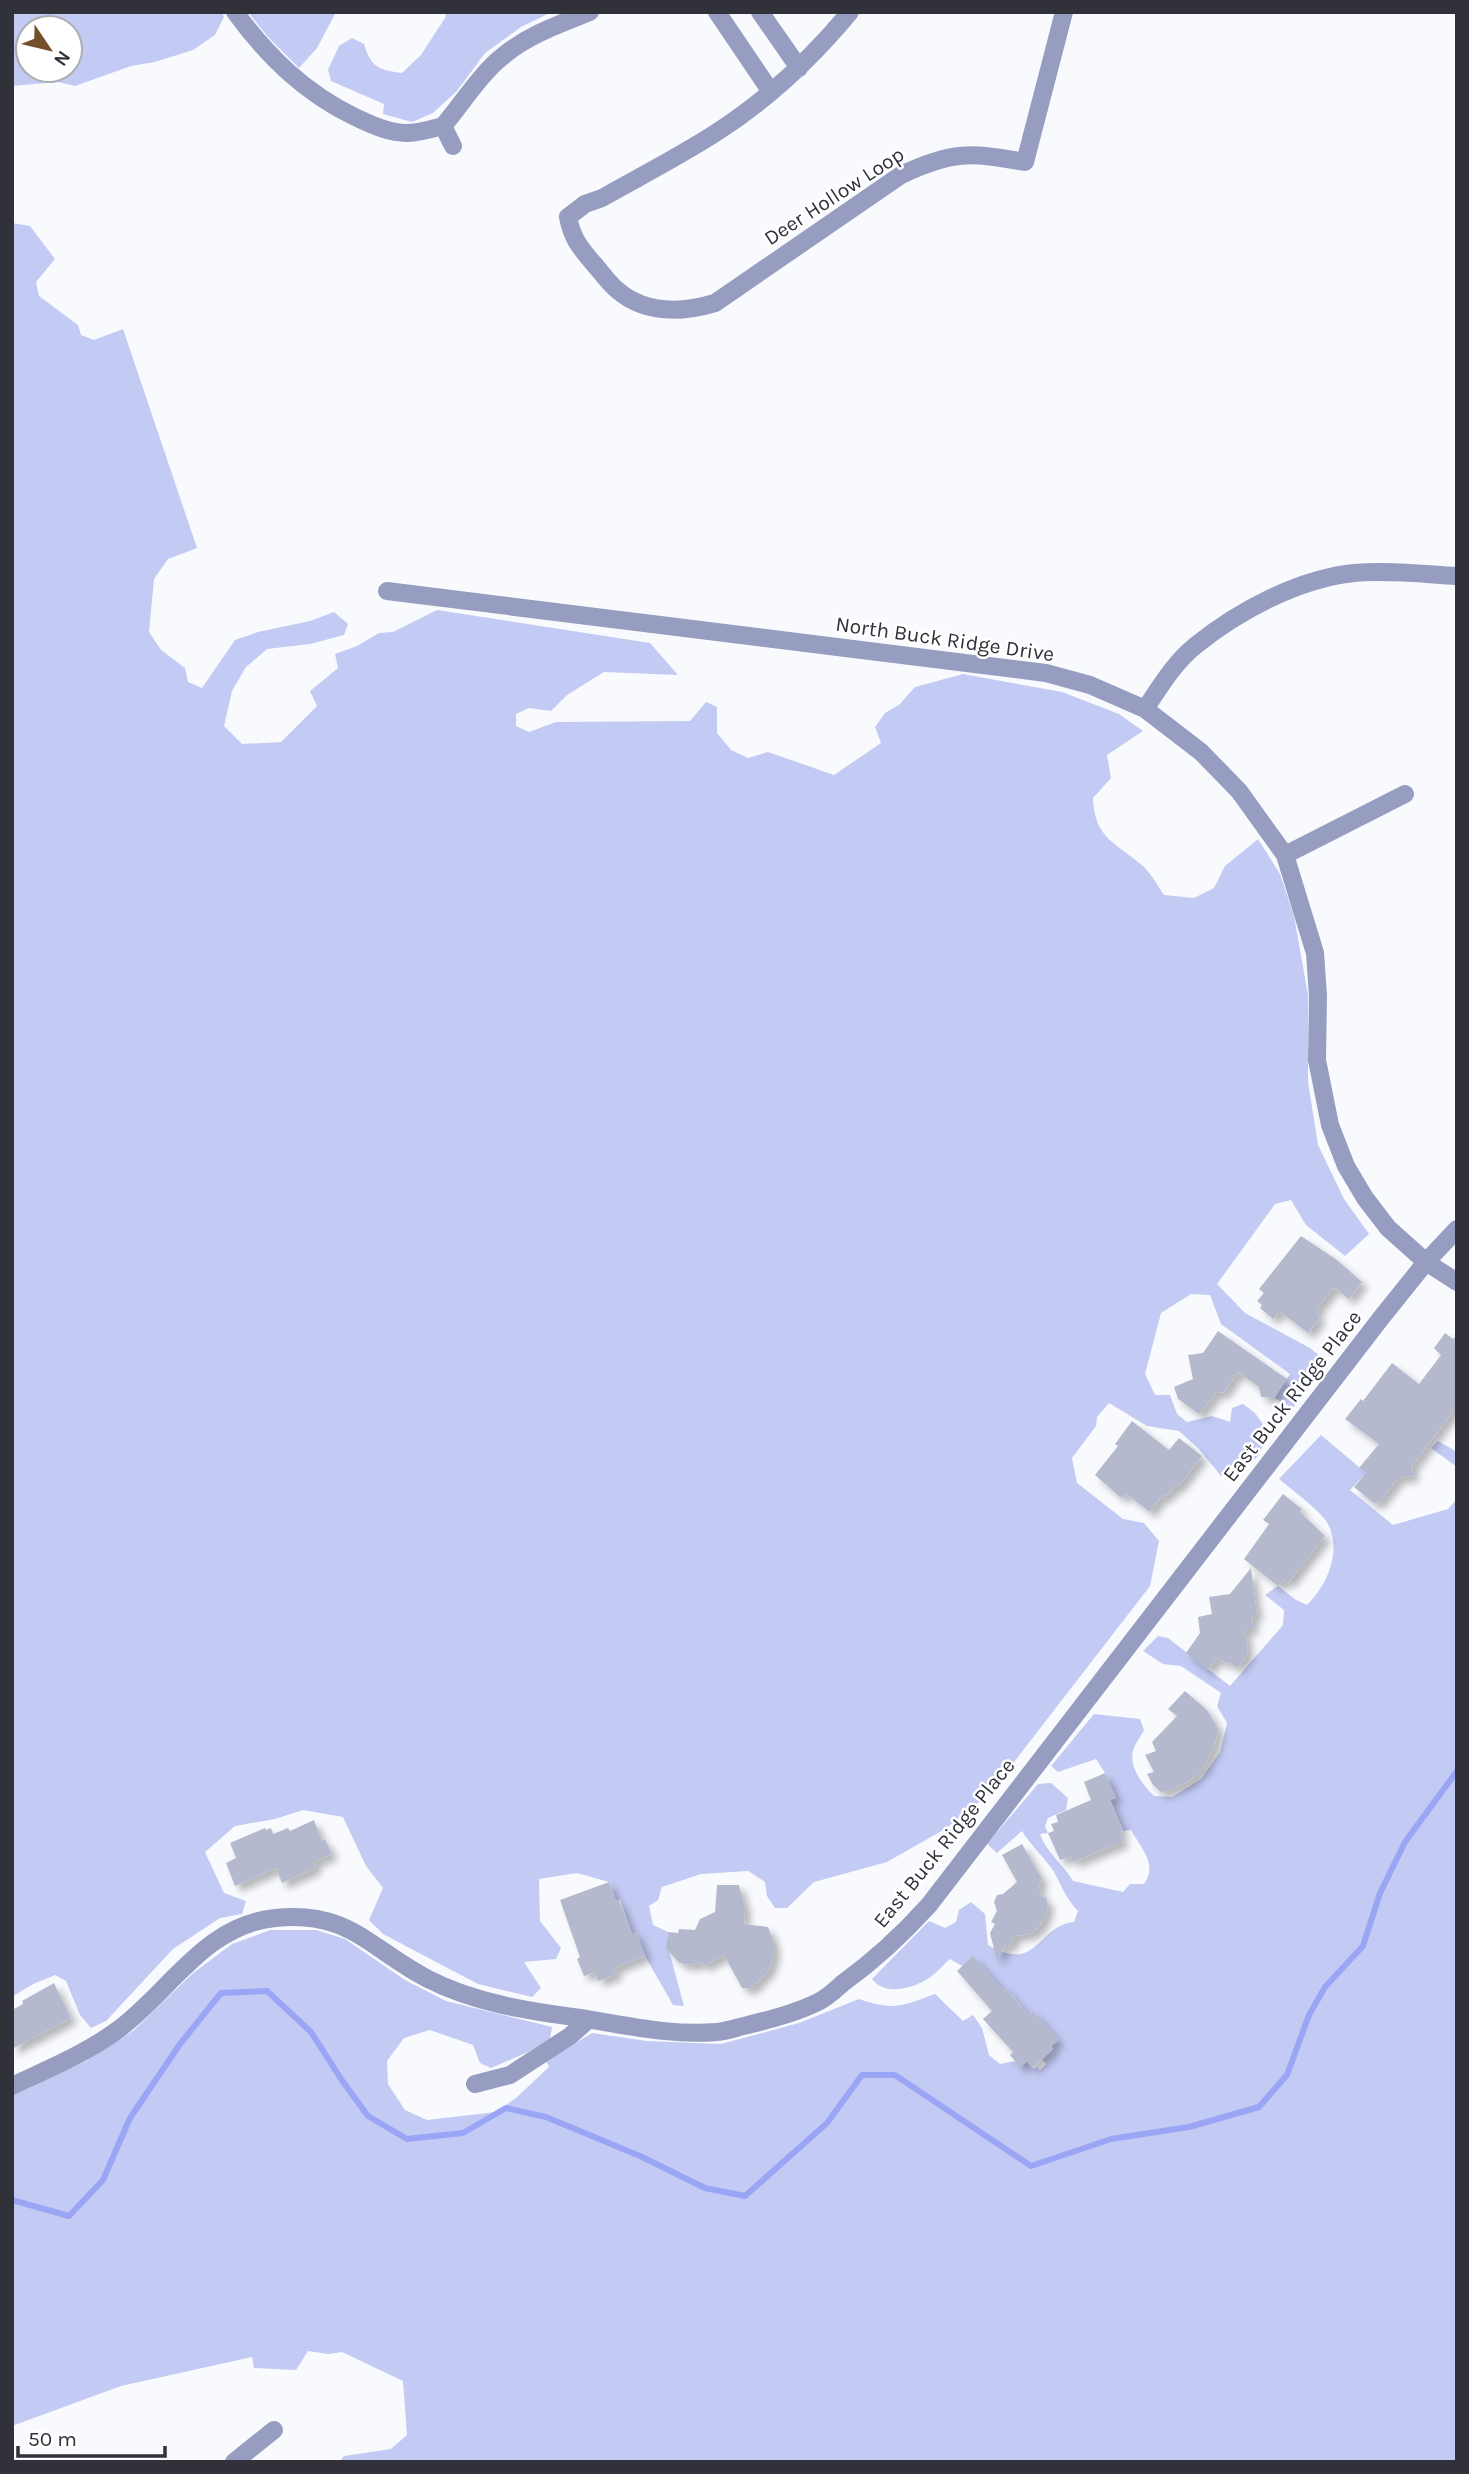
<svg xmlns="http://www.w3.org/2000/svg" width="1469" height="2474" font-family="Karla,sans-serif">
  <style>
    .green { fill: #c3caf3; fill-rule: evenodd }
    .lines { fill: none; stroke-linecap: round; stroke-linejoin: round }
    .stream { stroke: #9ba5f5; stroke-width: 6 }
    .building { fill: #b5b9cd; filter: url(#shadow) }
    .minor { stroke: #979dc0; stroke-width: 18 }
    .labels { text-anchor: middle; dominant-baseline: central; stroke-width: 5; stroke-linejoin: round; paint-order: stroke }
    .street-label { font-size: 21px; fill: #303139; stroke: #fff }
  </style>
  <defs>
    <filter id="shadow"><feDropShadow dx="6" dy="6" stdDeviation="3.5" flood-color="#0004"/></filter>
  </defs>
  <rect width="100%" height="100%" fill="#f9fafe"/>
  <path class="green" d="M12,12H222L224,17L215,35L193,50L155,62L131,66L75,86L58,82L12,86ZM70,28V70H28V28Z
    M248,12H336L317,48L299,68L268,37Z
    M446,12H552L521,27L485,53L457,91L433,113L412,122L383,114L384,104L331,81L328,70L339,46L352,38L364,44C371,67 378,70 402,73L421,55L445,18Z
    M12,223L30,226L55,259L36,282L39,296L78,325L81,335L94,340L123,329L197,548L168,559L154,579L149,632L161,650L185,668L188,682L202,688L235,640L258,632L310,621L334,612L348,624L344,635L310,644L267,649L246,667L232,691L224,726L242,744L281,742L317,706L310,691L338,668L335,654L357,646L379,633L393,632L437,610L650,643L678,675L604,672L567,695L551,711L529,708L516,714V726L529,732L556,722L690,721L706,702L717,707V733L731,750L748,758L768,752L834,775L881,743L875,727L885,713L900,704L915,687L963,674L1062,692L1119,714L1143,731L1107,755L1111,778L1093,798C1094,839 1117,843 1144,867C1152,875 1158,886 1164,895L1194,898L1214,888L1225,866L1258,839L1280,874L1294,916L1308,995V1082L1318,1145L1344,1199L1369,1234L1345,1256L1306,1225L1291,1200L1275,1204L1217,1284L1245,1313L1310,1348L1327,1362L1293,1408L1274,1398L1290,1374L1221,1324L1210,1295L1191,1294L1161,1313L1145,1374L1155,1395H1170L1177,1414L1187,1422L1212,1416L1230,1422L1232,1408L1243,1404L1255,1413L1269,1433L1258,1456L1235,1476H1221L1199,1449L1179,1431L1147,1426L1109,1403L1097,1417L1096,1426L1072,1458L1077,1483L1123,1519L1144,1523L1159,1541L1150,1586L991,1792L945,1829L887,1862L814,1882L787,1908H775L767,1896L765,1882L748,1871L701,1874L662,1887L658,1900L649,1906L653,1925L668,1932L667,1943L684,2006L673,2005L645,1956L636,1933L632,1934L620,1900L616,1901L609,1882L577,1873L539,1879L540,1921L561,1948L556,1959L524,1962L541,1988L532,1997L478,1984L383,1934L369,1920L383,1888L366,1866L343,1817L303,1810L275,1819L235,1826L205,1852L224,1893L246,1901L242,1914L220,1918L173,1949L106,2021L91,2028L80,2015L66,1981L55,1975L33,1984L12,1997Z
    M1321,1435L1366,1473L1350,1490L1393,1525L1448,1509L1457,1499V2462H339L344,2456L391,2449L407,2435L403,2381L342,2352L328,2354L308,2351L296,2370L254,2368L252,2357L121,2386L12,2426V2096L86,2061L133,2031L192,1974L232,1944L270,1930H316L345,1939L405,1980L446,2001L552,2027L550,2039L528,2052L491,2068L480,2063L473,2045L430,2030L404,2038L387,2061L388,2084L405,2110L427,2120L496,2112L516,2098L549,2067L546,2061L592,2033L647,2041L721,2044L799,2023L859,1999C894,2011 902,2006 935,1994L963,2021L973,2015L982,2028L989,2055L1000,2064L1015,2061L1020,2067L1027,2061L1034,2069L1037,2067L1040,2070L1046,2064L1042,2059L1053,2049L1051,2046L1058,2040L1032,2012L1029,2015L1013,1996L950,1959C943,1965 937,1973 929,1978C912,1989 885,1996 872,1979L929,1921L945,1928L956,1922L959,1910L971,1902L985,1914L988,1945C1039,1974 1036,1926 1074,1922L1078,1911C1065,1897 1063,1888 1054,1872C1045,1858 1031,1846 1022,1831L997,1853L987,1844L1038,1784L1051,1783L1068,1798L1066,1810L1048,1818L1045,1826L1048,1833L1040,1834C1046,1852 1063,1864 1073,1881L1123,1892L1130,1884H1144C1158,1864 1141,1848 1131,1830L1123,1831L1110,1800L1115,1798L1105,1773L1096,1759L1058,1772L1051,1766L1094,1714L1140,1719L1144,1730C1141,1736 1135,1744 1133,1751C1129,1768 1143,1785 1154,1796L1172,1797L1201,1779L1220,1752L1227,1723L1217,1706L1221,1693L1181,1666L1163,1664L1143,1651L1158,1636L1168,1638L1230,1686L1283,1625L1284,1610L1265,1595L1278,1586L1296,1600L1307,1605C1327,1586 1342,1551 1328,1524C1322,1512 1291,1489 1279,1479Z
    M1438,1441L1457,1452V1467L1431,1448Z"/>
  <g class="lines">
    <path class="stream" d="M12,2200L69,2216L103,2180L130,2118L180,2044L221,1993L267,1991L311,2032L341,2079L368,2116L407,2139L463,2133L506,2108L546,2117L640,2156L705,2188L745,2196L827,2123L862,2075H895L1031,2166L1111,2139L1189,2127L1259,2107L1287,2075L1309,2015L1325,1987L1363,1946L1380,1893L1405,1842L1457,1771"/>
  </g>
  <path class="building" d="M1301,1236L1337,1260L1362,1282L1349,1299L1334,1287L1316,1310L1319,1312L1316,1315L1320,1318L1308,1333L1279,1311L1273,1319L1260,1308L1262,1305L1257,1301L1264,1293L1259,1289Z
    M1218,1331L1287,1379L1274,1398L1261,1397L1259,1387L1238,1372L1224,1392L1216,1393L1199,1414L1178,1399L1174,1387L1193,1379L1188,1355L1203,1353Z
    M1445,1333L1453,1339L1457,1335V1406L1412,1466L1413,1476L1398,1478L1379,1503L1377,1501L1375,1504L1354,1487L1366,1473L1359,1468L1379,1444L1345,1419L1361,1399L1363,1401L1392,1363L1419,1384L1441,1355L1434,1348Z
    M1132,1421L1169,1450L1179,1438L1202,1456L1182,1482L1176,1488L1174,1487L1167,1496L1165,1494L1162,1499L1160,1498L1150,1512L1125,1493L1121,1498L1095,1475L1118,1446L1115,1444Z
    M1283,1494L1302,1509L1300,1512L1325,1536L1288,1583L1283,1580L1278,1586L1244,1559L1269,1524L1263,1520Z
    M1251,1568L1257,1616H1252L1253,1629H1245L1248,1654L1237,1668L1229,1662L1228,1664L1217,1658L1208,1670L1186,1653L1200,1633L1198,1617L1212,1614L1209,1597L1230,1594Z
    M1185,1691L1207,1710L1218,1728L1215,1744L1204,1767L1195,1776L1188,1782L1162,1793L1153,1785L1147,1774L1154,1772L1145,1755L1156,1751L1152,1742L1177,1716L1168,1709Z
    M1105,1773L1116,1798L1110,1800L1123,1831L1119,1832L1123,1842L1073,1862L1071,1856L1060,1860L1048,1833L1054,1831L1051,1824L1058,1822L1056,1815L1091,1800L1084,1782Z
    M314,1820L322,1841L325,1839L332,1854L314,1862L316,1868L282,1883L276,1868L235,1886L226,1863L236,1858L230,1843L265,1828L266,1830L271,1828L273,1834L288,1828L290,1831Z
    M1022,1844L1042,1879L1038,1888L1042,1891L1040,1895L1047,1899L1048,1908L1045,1917L1039,1927L1030,1934L1015,1936L1009,1947L1005,1945L997,1960L990,1933L995,1924L991,1922L997,1911L994,1902L997,1895L1003,1894L1017,1882L1002,1855Z
    M609,1882L616,1901L619,1900L632,1934L636,1932L645,1956L614,1968L617,1974L598,1981L595,1972L584,1976L577,1959L580,1957L560,1900Z
    M717,1885H739L745,1908L744,1924L768,1927L774,1943V1954L769,1970L752,1988H742L724,1955L704,1966L701,1962L691,1965L680,1963L666,1949L668,1932L678,1933L679,1929L695,1930L700,1919L715,1912Z
    M973,1956L1006,1993L1003,1985L1029,2015L1033,2011L1058,2040L1051,2046L1053,2049L1032,2068L1027,2061L1020,2067L1010,2055L1013,2052L983,2019L992,2011L957,1971Z
    M54,1983L71,2018L12,2049V2010L23,2004L22,2001Z"/>
  <g class="lines">
    <path class="minor" d="M235,12C268,57 305,93 355,117C368,123 381,130 396,132C412,135 427,130 443,126
      M717,12L771,92
      M760,12L799,68
      M850,12C811,59 766,101 714,134C678,157 639,177 602,198L585,204L568,217C572,238 580,248 594,264C601,272 608,282 616,289C644,314 681,313 715,303L901,175C952,151 970,152 1025,162L1064,12
      M443,126C461,105 482,72 503,56C528,35 560,24 590,12
      M443,126L453,146
      M387,591L1046,673L1090,685L1145,709L1201,752L1239,791L1285,855L1315,953L1318,996L1317,1060L1330,1125L1346,1166L1365,1198L1388,1228L1426,1262L1457,1282
      M1145,709C1160,687 1174,663 1195,646C1238,611 1298,579 1354,573C1387,570 1422,574 1456,576
      M1285,855L1405,794
      M475,2084L510,2075L570,2036L588,2020
      M12,2086C48,2069 87,2053 119,2029C171,1990 205,1925 275,1918C349,1910 370,1949 428,1979C475,2003 528,2011 580,2018C625,2025 671,2036 717,2032C727,2031 738,2027 748,2025C771,2019 796,2013 818,2002C827,1998 835,1990 843,1983C875,1960 902,1935 929,1905L1381,1318L1426,1262L1457,1229
      M234,2462L274,2430"/>
  </g>
  <g class="labels">
    <g class="street-label">
      <text transform="translate(834 196) rotate(-33)">Deer Hollow Loop</text>
      <text transform="translate(945 639) rotate(8)">North Buck Ridge Drive</text>
      <text transform="translate(1292 1396) rotate(-52)">East Buck Ridge Place</text>
      <text transform="translate(944 1843) rotate(-51)">East Buck Ridge Place</text>
    </g>
  </g>
  <rect width="1469" height="2474" fill="none" stroke="#303139" stroke-width="28"/>
  <g transform="translate(49 49) rotate(125)"><circle r="33" fill="#ffffff" stroke="#acadb0" stroke-width="2"/>
  <path d="M0-5L12 26L0 18L-12 26Z" fill="#74512a"/>
  <text y="-10" font-size="19" font-weight="bold" text-anchor="middle" fill="#303139">N</text>
  </g>
  <path d="M18 2446v10h147v-10" fill="none" stroke="#303139" stroke-width="3.5"/>
  <text x="28" y="2446" font-size="21" fill="#303139" stroke="#ffffff" stroke-width="5" paint-order="stroke">50 m</text>
</svg>
